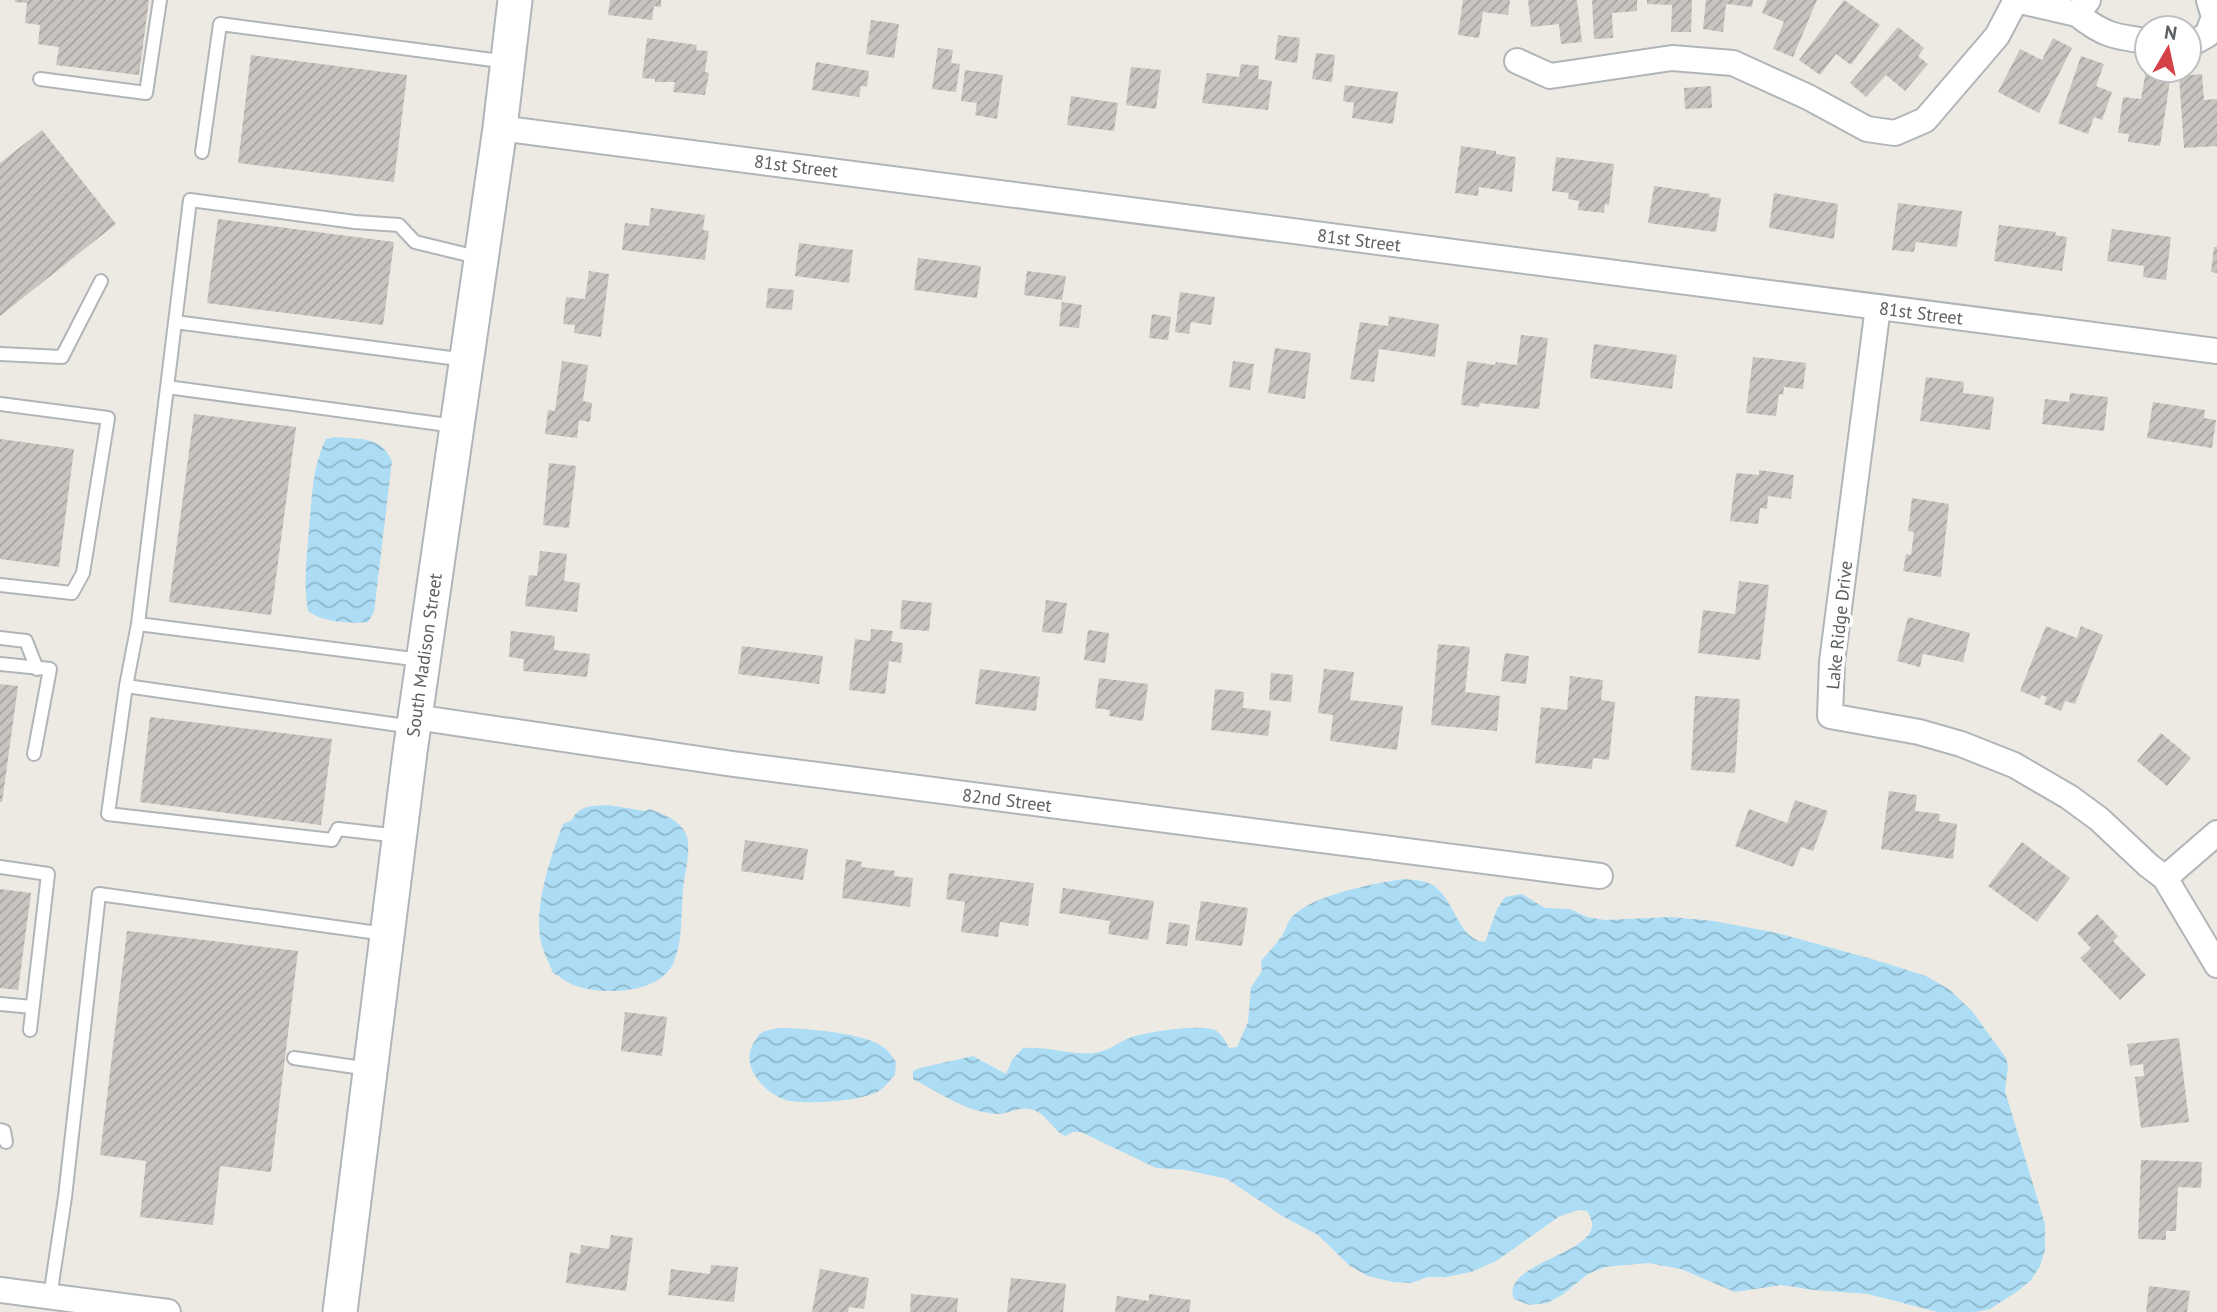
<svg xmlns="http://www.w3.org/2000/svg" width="2217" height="1312" font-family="'PT Sans',sans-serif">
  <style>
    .water { fill: url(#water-waves) }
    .building { fill: url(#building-hatch) }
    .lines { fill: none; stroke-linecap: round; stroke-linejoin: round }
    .lane-casing { stroke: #b2b5b8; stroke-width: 16 }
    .street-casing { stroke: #b2b5b8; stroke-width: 28 }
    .secondary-casing { stroke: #b1b4b8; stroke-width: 37 }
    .lane { stroke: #fff; stroke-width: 12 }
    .street { stroke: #fff; stroke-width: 24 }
    .secondary { stroke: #fff; stroke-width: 33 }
    .labels { text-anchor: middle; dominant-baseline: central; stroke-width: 7; stroke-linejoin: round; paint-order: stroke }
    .street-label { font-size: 18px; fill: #5c6063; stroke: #fff }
  </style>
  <defs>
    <pattern id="water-waves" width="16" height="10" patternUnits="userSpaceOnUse" patternTransform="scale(1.75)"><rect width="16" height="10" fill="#acddf5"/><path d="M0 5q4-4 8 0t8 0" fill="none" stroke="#8fb7ca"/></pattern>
    <pattern id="building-hatch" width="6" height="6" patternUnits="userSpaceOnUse" patternTransform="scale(1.75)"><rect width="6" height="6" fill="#c8c5c1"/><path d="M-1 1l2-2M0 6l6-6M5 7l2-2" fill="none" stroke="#a6a3a0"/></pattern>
  </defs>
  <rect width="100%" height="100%" fill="#edeae4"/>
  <path class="water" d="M335,437C360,440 380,435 392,461L374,612L368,622C350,624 322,622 308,611C303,583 307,557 309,529C312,498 312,467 326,439Z
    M608,805L645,811L650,809C662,814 678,819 685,832C693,847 684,874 683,890C681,913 683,942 673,964C657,995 600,996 571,984C565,981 559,976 553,973C549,962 541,948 540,937C535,903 551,855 563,824L572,820C579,805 592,806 608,805Z
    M1404,879C1414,880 1423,880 1431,884C1455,897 1457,940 1485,942L1497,909L1505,897L1522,894L1545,908L1570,909L1587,917L1605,920L1670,917L1714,921L1777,933L1872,959L1926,976L1950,990L1972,1011L2006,1058L2008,1066L2005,1091L2045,1224V1250L2040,1266L2031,1280L2018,1291L1990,1309L1976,1312H1938L1868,1294L1814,1290L1781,1285L1735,1292L1681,1269L1648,1263L1605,1267L1588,1274L1562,1295L1547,1303L1529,1305L1514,1299C1500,1265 1588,1255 1592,1227C1593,1222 1590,1216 1587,1211L1579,1210L1560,1216L1496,1261L1471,1272L1446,1277H1428L1411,1283L1393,1282L1368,1276L1350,1266L1318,1235L1284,1217L1227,1179L1186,1170L1156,1168L1081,1132H1073L1065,1136C1053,1130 1048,1117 1036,1111C1023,1105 1017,1111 1004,1113C998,1115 989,1113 983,1112C961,1108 933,1089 913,1079V1071L920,1068L973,1056L1006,1074L1012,1060L1023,1048C1047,1046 1069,1055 1093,1053C1108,1052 1118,1042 1132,1037C1148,1032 1203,1023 1217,1031C1222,1035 1226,1042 1229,1048L1237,1047L1248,1022L1251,987L1262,971L1261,961C1268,953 1275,945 1282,936C1286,930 1287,922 1292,917C1312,895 1375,883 1404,879Z
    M779,1028C803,1028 869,1033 886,1049C890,1053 893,1058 896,1062L895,1075C890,1080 885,1087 879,1091C865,1101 799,1106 783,1099C762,1090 741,1066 753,1044C756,1040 758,1034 763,1032C768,1030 775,1029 779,1028Z"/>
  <path class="building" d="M15,0H149L139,75L56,65L59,47L38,44L40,25L25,23L27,3L15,2Z
    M610,0H661V7L654,6L652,20L608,15Z
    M1463,0H1510L1508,15L1483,12L1479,38L1458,35Z
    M1528,0H1577L1582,42L1561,44L1559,24L1531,27Z
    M1592,0H1637V11L1612,13L1613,38L1594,39Z
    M1647,0H1692L1691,32H1671L1672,5L1647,4Z
    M1706,0H1753L1752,7L1726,4L1723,32L1703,29Z
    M1767,0H1817L1793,57L1773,49L1784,22L1762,13Z
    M1844,0L1880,25L1851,65L1836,54L1820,75L1799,60Z
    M871,20L899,24L894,58L866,54Z
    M1898,27L1924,48L1918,56L1928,64L1905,91L1886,75L1866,97L1850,83Z
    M1278,35L1300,38L1297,63L1275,60Z
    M647,38L697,45L696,50L708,51L705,72L709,73L705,95L673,92L675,82H655V79L642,78Z
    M2053,38L2072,48L2039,113L1998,92L2020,49L2042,60Z
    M938,48L953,50L951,63L960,64L956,92L932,89Z
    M1316,53L1335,55L1332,82L1312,79Z
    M251,55L407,75L394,182L238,163Z
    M2081,56L2104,64L2096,86L2112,92L2102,120L2094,117L2088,134L2058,123Z
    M816,62L869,71L867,87L861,86L859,97L812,90Z
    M1241,64L1259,66L1258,79L1272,81L1268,110L1202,103L1207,73L1239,77Z
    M1131,67L1161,70L1156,109L1126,105Z
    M965,70L1003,75L997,119L975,115L977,103L961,101Z
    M2146,70L2171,74L2160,146L2128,142L2129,134L2118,133L2123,97L2141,99Z
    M2202,74L2204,100L2217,99V146L2184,148L2179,76Z
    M1345,85L1398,92L1393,124L1352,118L1354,103L1343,101Z
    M1711,86L1712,108L1685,109L1684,88Z
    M1071,96L1118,103L1114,131L1067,125Z
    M42,130L116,224L0,316V163Z
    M1461,146L1496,151V154L1516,157L1512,192L1479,187L1478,196L1455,193Z
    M1556,157L1614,164L1609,205L1605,204L1604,213L1578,210L1579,201L1568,199L1569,193L1552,191Z
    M1654,186L1710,194L1709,197L1721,198L1716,232L1648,223Z
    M1774,193L1838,204L1834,239L1769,228Z
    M1898,203L1962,211L1957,247L1916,242L1914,252L1892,250Z
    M651,208L705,215L703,230L709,231L705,260L622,250L625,223L649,226Z
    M218,219L394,242L383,325L207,303Z
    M1999,225L2056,232L2055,235L2067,237L2062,271L1994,261Z
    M2112,229L2171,237L2166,280L2143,277L2144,266L2107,261Z
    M799,243L853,250L849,283L795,276Z
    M2214,247H2217V273L2211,272Z
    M918,258L981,266L977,298L914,290Z
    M589,271L609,274L601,337L574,333L575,325L563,324L566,297L585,299Z
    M1027,271L1066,276L1062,300L1024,295Z
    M768,288L794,290L792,310L766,308Z
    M1180,292L1215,297L1211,325L1191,322L1189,334L1175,332Z
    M1062,302L1082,305L1079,328L1059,326Z
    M1152,314L1171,317L1168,340L1149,338Z
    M1389,316L1439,324L1435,357L1379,349L1374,382L1350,379L1360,322L1388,326Z
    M1521,335L1548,338L1539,409L1480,403L1479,407L1461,405L1467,361L1495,365L1496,362L1517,365Z
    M1594,344L1677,355L1672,389L1590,378Z
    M1275,348L1311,353L1305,399L1268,393Z
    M1753,357L1806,363L1803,389L1784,387L1783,395L1779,394L1776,416L1746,413Z
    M562,361L588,365L583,401L592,403L590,422L579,420L577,438L545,434L548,410L555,411Z
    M1233,361L1254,364L1250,390L1229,387Z
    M1926,377L1964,382L1963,393L1994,397L1990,430L1920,421Z
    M2070,393L2108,397L2104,431L2042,424L2045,399L2069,402Z
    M2153,402L2205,410L2204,418L2216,420L2212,448L2147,438Z
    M194,414L296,427L271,615L169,602Z
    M0,439L74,449L59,567L0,559Z
    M549,463L576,466L569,528L543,525Z
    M1759,470L1794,475L1791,499L1768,496L1767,509L1760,508L1758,524L1730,521L1736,473L1759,475Z
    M1912,498L1949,504L1941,577L1903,571L1906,554L1911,555L1914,532L1908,531Z
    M540,551L567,554L564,581L580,583L577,612L525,606L529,575L537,576Z
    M1739,581L1769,585L1760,660L1698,653L1703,610L1735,614Z
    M902,600L932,603L929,631L900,629Z
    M1046,600L1067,603L1062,634L1042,632Z
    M1908,617L1970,633L1963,662L1923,654L1920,667L1897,661Z
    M2046,626L2077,638L2081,626L2103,635L2075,704L2065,701L2061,711L2044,704L2047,697L2041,695L2040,699L2020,691Z
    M871,629L893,631L891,641L903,643L901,663L889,661L885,694L849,690L855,639L870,641Z
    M1088,630L1109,633L1105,663L1084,660Z
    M511,631L555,636L554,650L590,654L587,677L523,671L524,659L509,657Z
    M1438,644L1470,647L1465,692L1500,696L1497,731L1431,725Z
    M742,646L823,656L819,684L738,674Z
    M1505,653L1529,656L1526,684L1501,681Z
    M980,669L1040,677L1036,711L975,704Z
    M1324,669L1354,672L1350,700L1403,706L1397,750L1330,741L1333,715L1318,713Z
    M1271,673L1293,675L1291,702L1269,700Z
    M1570,676L1603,680L1601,700L1615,702L1609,760L1593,758L1592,769L1535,763L1541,707L1567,710Z
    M1099,678L1148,684L1143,721L1109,716L1110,710L1095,708Z
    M0,684L18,686L2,802H0Z
    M1215,689L1244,692L1243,708L1271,711L1268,736L1211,730Z
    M1695,696L1740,699L1735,773L1691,770Z
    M150,717L332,739L321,825L140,802Z
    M2161,733L2191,758L2167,786L2137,761Z
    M1889,791L1917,795L1915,811L1940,814L1939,821L1957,824L1953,859L1881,849Z
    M1795,800L1828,811L1813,851L1801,847L1793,867L1735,846L1749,809L1787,823Z
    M745,840L808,849L803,880L741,871Z
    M2022,842L2070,878L2037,922L1988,886Z
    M846,859L862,862L861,867L895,871L894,876L913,878L910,907L842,898Z
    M949,873L1034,883L1028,926L1000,922L998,937L961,932L965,902L946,899Z
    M1063,888L1154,901L1148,940L1108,934L1110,921L1059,913Z
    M0,889L31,893L18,990L0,988Z
    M1201,901L1248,908L1242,946L1195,940Z
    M2097,914L2118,936L2113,941L2146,975L2120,1000L2080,958L2091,948L2077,933Z
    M1169,922L1190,925L1187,946L1166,944Z
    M127,931L298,951L271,1172L220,1166L213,1225L140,1217L146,1161L100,1155Z
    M625,1012L667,1017L662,1056L621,1051Z
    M2179,1038L2189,1122L2141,1128L2135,1077L2144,1076L2143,1064L2130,1066L2127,1044Z
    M2141,1160L2202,1162L2201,1188L2178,1187L2176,1231H2166V1240L2138,1239Z
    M611,1235L633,1238L626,1291L566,1283L570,1252L580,1254L581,1245L609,1249Z
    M711,1265L738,1267L734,1302L668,1295L671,1269L710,1274Z
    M820,1269L869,1278L864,1309L849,1307L848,1312H812Z
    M1011,1278L1066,1284L1063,1312H1007Z
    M2149,1286L2190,1291L2187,1312H2146Z
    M911,1294L958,1298L957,1312H910Z
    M1149,1294L1191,1300L1189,1312H1115L1117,1296L1149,1301Z"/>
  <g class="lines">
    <defs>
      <path id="lane" d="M40,79L146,93L160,0
        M202,152L220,24L508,62
        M175,322L466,360
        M0,354L62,357L101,281
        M167,387L455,426
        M0,404L108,418L83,573L72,593L0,585
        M138,624L126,686L413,727
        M0,638L26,641L37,669
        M421,660L138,624L190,200L355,222L399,225L415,242L481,258
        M0,664L50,669L34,754
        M126,686L108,814L332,840L338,829L399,836
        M0,867L48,874L30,1030
        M0,1004L32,1007
        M294,1058L369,1069
        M0,1130L4,1131L6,1142
        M50,1297L65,1197L99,894L385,934"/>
      <path id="street" d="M2016,0L2077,14
        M2088,0L2077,14C2103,35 2115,37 2147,41
        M2189,45L2207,35L2214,17L2209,0
        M1517,61L1550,76L1672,58L1733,63L1808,97L1867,129L1895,133L1925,120L1997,36L2016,0
        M500,128L2217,351
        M1878,307L1832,662L1830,716L1919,732L1961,744L2014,765L2069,797L2099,819L2148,865L2165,878L2217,965
        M415,717L733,764L1600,876
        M2165,878L2217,833
        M0,1290L168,1312"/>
      <path id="secondary" d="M340,1312L410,752L500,128L515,0"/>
    </defs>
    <use href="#lane" class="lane-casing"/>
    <use href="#street" class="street-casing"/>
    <use href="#secondary" class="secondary-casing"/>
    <use href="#lane" class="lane"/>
    <use href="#street" class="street"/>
    <use href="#secondary" class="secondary"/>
  </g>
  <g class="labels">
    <g class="street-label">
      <text transform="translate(796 166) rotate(7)">81st Street</text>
      <text transform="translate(1359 240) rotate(7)">81st Street</text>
      <text transform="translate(1921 313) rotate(7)">81st Street</text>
      <text transform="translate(1839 625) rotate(-84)">Lake Ridge Drive</text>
      <text transform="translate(424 655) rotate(-82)">South Madison Street</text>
      <text transform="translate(1007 800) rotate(7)">82nd Street</text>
    </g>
  </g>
  <g transform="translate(2168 49) rotate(9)"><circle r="33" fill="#ffffff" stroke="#bebfc1" stroke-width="2"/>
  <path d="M0-5L12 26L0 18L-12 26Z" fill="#d54245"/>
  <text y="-10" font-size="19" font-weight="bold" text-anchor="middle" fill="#5c6063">N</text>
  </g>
</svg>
